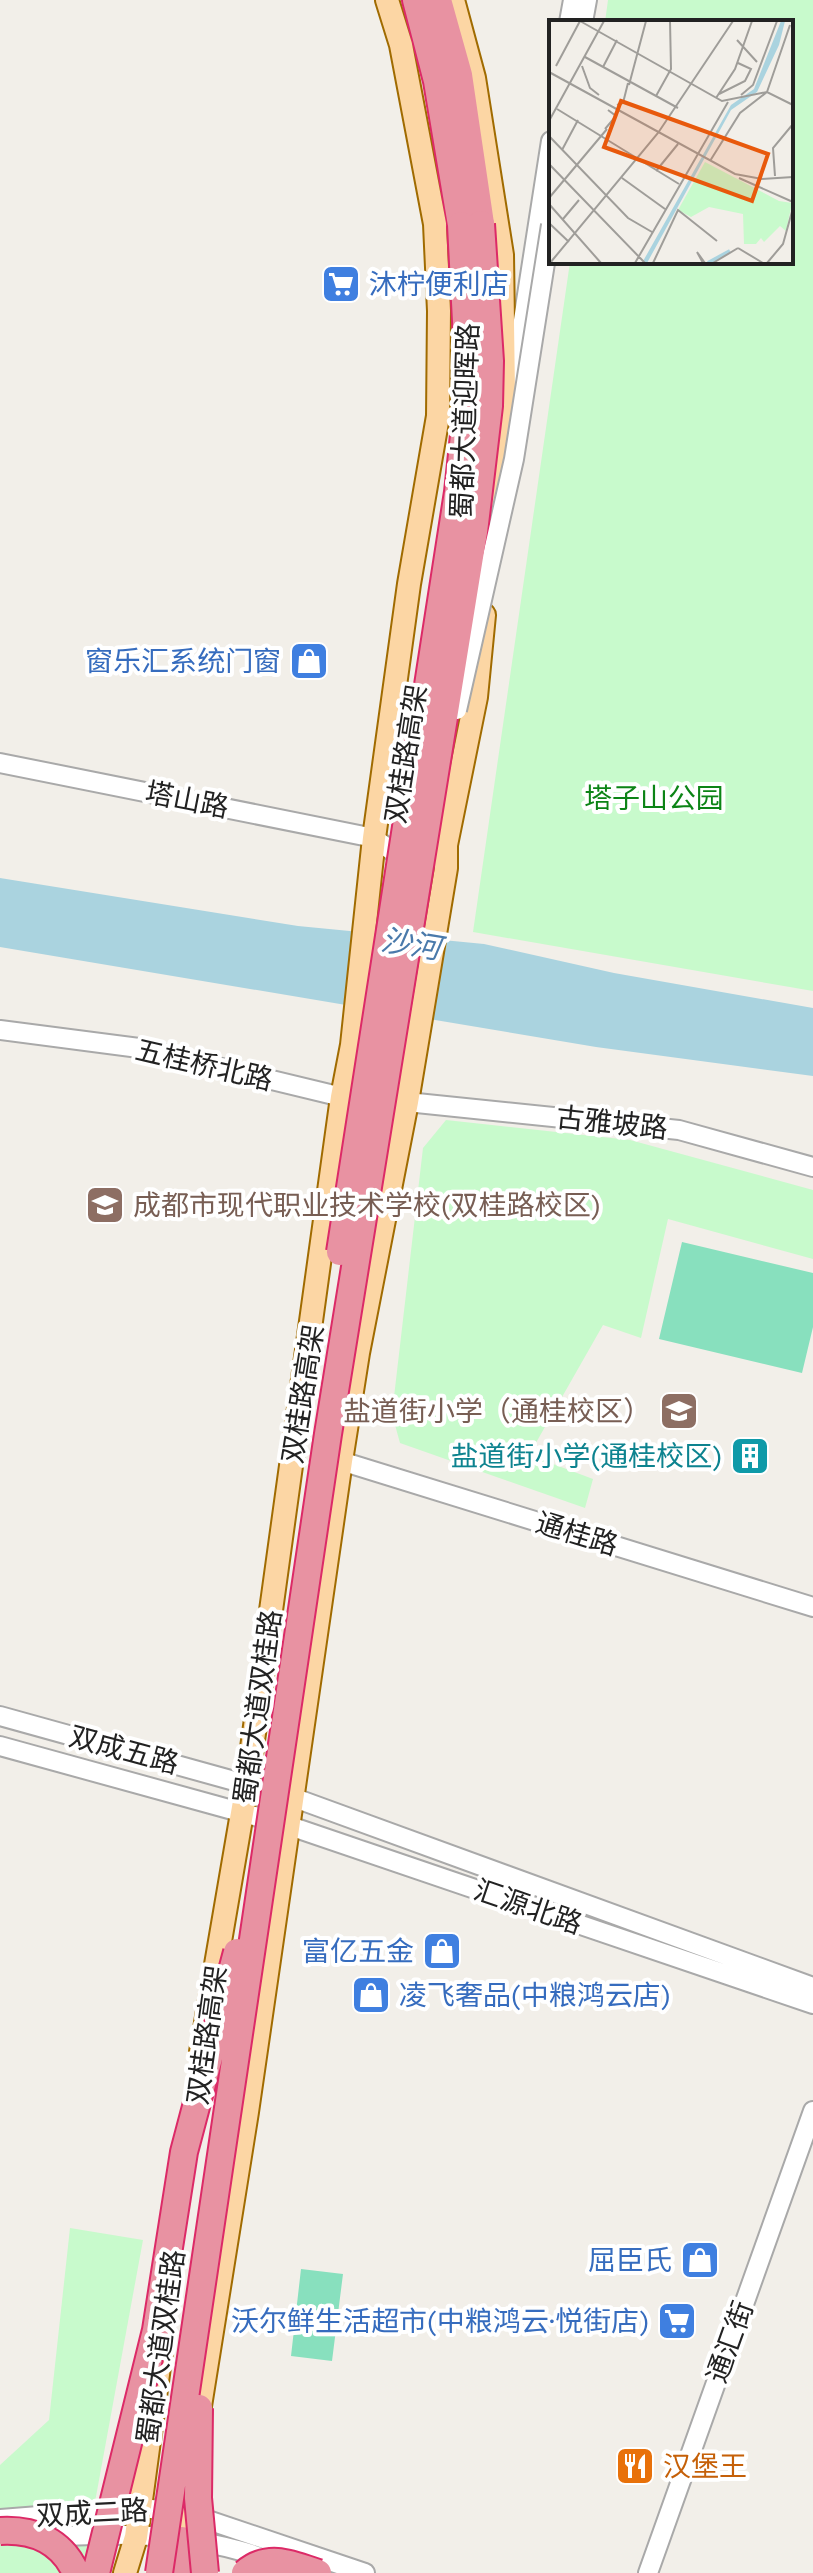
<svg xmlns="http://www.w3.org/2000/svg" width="813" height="2573" font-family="'Work Sans','Noto Sans SC',sans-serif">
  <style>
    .park { fill: #c8facc }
    .pitch { fill: #88e0be }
    .water { fill: #aad3df }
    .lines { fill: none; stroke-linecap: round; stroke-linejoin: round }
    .minor-casing { stroke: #a9a9a9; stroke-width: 22 }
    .major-casing { stroke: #a06b00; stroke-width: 26 }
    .highway-casing { stroke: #dc2a67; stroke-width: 30 }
    .minor { stroke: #fff; stroke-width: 18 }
    .major { stroke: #fcd6a4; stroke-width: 22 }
    .highway { stroke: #e892a2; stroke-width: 26 }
    .minor-bridge-casing { stroke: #a9a9a9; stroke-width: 22; stroke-linecap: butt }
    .highway-bridge-casing { stroke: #dc2a67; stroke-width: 30; stroke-linecap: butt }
    .minor-bridge { stroke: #fff; stroke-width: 18 }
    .highway-bridge { stroke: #e892a2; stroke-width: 26 }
    .labels { text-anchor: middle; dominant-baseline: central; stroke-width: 8; stroke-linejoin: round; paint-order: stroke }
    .shop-label { font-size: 28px; fill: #366cbe; stroke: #fff; text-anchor: end }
    .street-label { font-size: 28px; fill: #222; stroke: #fff }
    .park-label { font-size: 28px; fill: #0c8416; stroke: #fff }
    .education-label { font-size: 28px; fill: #785e54; stroke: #fff; text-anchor: start }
    .culture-label { font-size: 28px; fill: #0d838f; stroke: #fff; text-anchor: end }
    .food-label { font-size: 28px; fill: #c56008; stroke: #fff; text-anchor: start }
    .water-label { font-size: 30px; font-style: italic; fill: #4a7aab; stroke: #fff }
    .inset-river { fill: none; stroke: #aad3df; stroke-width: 4 }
    .inset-road { fill: none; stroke: #9f9d99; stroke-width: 2 }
    .view { fill: #e8590c; fill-opacity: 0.15; stroke: #e8590c; stroke-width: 4 }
    .inset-edge { fill: none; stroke: #222; stroke-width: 4 }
  </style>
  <rect width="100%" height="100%" fill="#f2efe9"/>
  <path class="park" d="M608,0H813V991L473,932L570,262H791V22H605Z
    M446,1120L630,1140L813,1190V1259L668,1219L641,1338L603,1325L529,1455L593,1479L585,1508L400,1443L392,1414L423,1148Z
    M70,2228L143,2240L82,2573H0V2465L49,2420Z"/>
  <path class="pitch" d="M682,1242L813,1273V1327L802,1373L659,1339Z
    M301,2269L343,2274L332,2361L291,2356Z"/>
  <path class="water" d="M0,878L298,926L484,944L614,973L813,1008V1076L596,1047L0,947Z"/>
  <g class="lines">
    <defs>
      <path id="minor" d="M569,22L573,0
        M583,22L587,0
        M507,386L517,359L551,141
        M0,763L374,838L407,862
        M0,1030L139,1048L342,1097L407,1102L679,1130L813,1167
        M341,1461L813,1607
        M0,1716L292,1797L813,1987
        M0,1746L287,1825L813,2004
        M0,2519L140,2508L184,2512L365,2573
        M43,2538C118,2531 203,2534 274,2562
        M648,2573L813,2111"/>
      <path id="major" d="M453,0L474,78L502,255L504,392L493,529
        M201,2052L247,1784L342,1097L352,1045L374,838L409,584L438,416L439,311L435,224L401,45L387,0
        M197,2425L247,2112L341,1461L358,1353L407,1102L446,868V845L476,697L484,615
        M181,2556L189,2475
        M125,2573L136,2537L161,2352"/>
      <path id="highway" d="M416,0L437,81L461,225
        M438,0L459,75L481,224
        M177,2573L182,2540"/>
    </defs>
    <use href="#minor" class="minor-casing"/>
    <use href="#major" class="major-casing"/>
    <use href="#highway" class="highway-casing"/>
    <use href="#minor" class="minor"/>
    <use href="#major" class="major"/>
    <use href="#highway" class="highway"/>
    <defs>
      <path id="minor-bridge" d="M457,710L514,459L551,225"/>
      <path id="highway-bridge" d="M340,1252L458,492L466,416L468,360L461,225
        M199,2408L198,2498L205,2573
        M0,2531C34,2529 62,2541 76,2573
        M96,2573L156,2330L184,2152L237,1952
        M159,2573L328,1434L474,532L489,406L490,361L481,224
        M245,2573C268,2553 292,2564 318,2573"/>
    </defs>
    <use href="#minor-bridge" class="minor-bridge-casing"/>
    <use href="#highway-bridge" class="highway-bridge-casing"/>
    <use href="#minor-bridge" class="minor-bridge"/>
    <use href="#highway-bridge" class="highway-bridge"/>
  </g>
  <defs>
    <symbol id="supermarket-square" viewBox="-11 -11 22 22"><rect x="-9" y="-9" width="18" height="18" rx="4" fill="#3f7fe0" stroke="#fff"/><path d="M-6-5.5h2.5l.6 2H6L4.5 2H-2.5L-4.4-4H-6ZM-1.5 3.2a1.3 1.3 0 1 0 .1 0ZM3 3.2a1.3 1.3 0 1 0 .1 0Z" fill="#fff"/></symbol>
    <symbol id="shop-square" viewBox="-11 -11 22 22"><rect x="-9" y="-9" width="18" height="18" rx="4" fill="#3f7fe0" stroke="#fff"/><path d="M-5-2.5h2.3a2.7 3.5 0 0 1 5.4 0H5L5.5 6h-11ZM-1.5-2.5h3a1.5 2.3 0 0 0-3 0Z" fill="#fff"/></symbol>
    <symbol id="school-square" viewBox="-11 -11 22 22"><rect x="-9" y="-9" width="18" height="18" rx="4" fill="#8d6e63" stroke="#fff"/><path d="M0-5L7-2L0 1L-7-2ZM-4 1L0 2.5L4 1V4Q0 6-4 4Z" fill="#fff"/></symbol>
    <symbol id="building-square" viewBox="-11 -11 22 22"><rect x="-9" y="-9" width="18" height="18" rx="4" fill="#0f9aa8" stroke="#fff"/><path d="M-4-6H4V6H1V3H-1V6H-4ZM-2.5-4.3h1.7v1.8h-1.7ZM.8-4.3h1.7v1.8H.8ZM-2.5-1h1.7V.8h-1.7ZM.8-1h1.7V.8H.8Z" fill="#fff"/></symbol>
    <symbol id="restaurant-square" viewBox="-11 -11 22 22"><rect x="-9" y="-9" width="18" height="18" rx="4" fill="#e8710a" stroke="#fff"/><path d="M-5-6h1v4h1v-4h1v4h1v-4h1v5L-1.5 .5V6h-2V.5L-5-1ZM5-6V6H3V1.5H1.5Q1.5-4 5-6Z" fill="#fff"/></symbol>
  </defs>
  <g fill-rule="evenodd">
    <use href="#supermarket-square" x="319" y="262" width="44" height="44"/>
    <use href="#shop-square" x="287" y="639" width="44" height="44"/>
    <use href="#school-square" x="83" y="1183" width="44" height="44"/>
    <use href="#school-square" x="657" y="1389" width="44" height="44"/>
    <use href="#building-square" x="728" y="1434" width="44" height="44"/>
    <use href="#shop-square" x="420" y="1929" width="44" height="44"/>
    <use href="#shop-square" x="349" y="1973" width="44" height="44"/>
    <use href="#shop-square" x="678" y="2238" width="44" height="44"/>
    <use href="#supermarket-square" x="655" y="2299" width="44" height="44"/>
    <use href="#restaurant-square" x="613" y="2444" width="44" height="44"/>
  </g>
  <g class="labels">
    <g class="shop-label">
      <text x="369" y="284" text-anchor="start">沐柠便利店</text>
      <text x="281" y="661">窗乐汇系统门窗</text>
      <text x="414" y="1951">富亿五金</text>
      <text x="399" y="1995" text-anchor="start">凌飞奢品(中粮鸿云店)</text>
      <text x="672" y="2260">屈臣氏</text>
      <text x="649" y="2321">沃尔鲜生活超市(中粮鸿云·悦街店)</text>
    </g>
    <g class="street-label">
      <text transform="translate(465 421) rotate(-88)">蜀都大道迎晖路</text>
      <text transform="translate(406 754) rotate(-81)">双桂路高架</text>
      <text transform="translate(187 800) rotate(11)">塔山路</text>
      <text transform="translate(204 1065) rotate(13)">五桂桥北路</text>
      <text transform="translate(612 1123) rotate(6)">古雅坡路</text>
      <text transform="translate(303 1394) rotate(-81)">双桂路高架</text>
      <text transform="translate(577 1534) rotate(17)">通桂路</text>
      <text transform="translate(258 1707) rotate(-82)">蜀都大道双桂路</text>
      <text transform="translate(124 1750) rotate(15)">双成五路</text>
      <text transform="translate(528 1907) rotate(19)">汇源北路</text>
      <text transform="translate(207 2035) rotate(-82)">双桂路高架</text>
      <text transform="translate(730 2342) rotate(-70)">通汇街</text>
      <text transform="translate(161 2347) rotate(-82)">蜀都大道双桂路</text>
      <text transform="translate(92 2513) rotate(-3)">双成二路</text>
    </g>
    <g class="park-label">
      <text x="654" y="798">塔子山公园</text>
    </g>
    <g class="education-label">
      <text x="133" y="1205">成都市现代职业技术学校(双桂路校区)</text>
      <text x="651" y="1411" text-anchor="end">盐道街小学（通桂校区）</text>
    </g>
    <g class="culture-label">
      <text x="722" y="1456">盐道街小学(通桂校区)</text>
    </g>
    <g class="food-label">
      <text x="663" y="2466">汉堡王</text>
    </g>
    <g class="water-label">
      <text transform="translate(411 944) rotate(9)">沙河</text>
    </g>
  </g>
  <g transform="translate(549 20)">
    <rect width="244" height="244" fill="#f2efe9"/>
    <path d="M156,142L230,181L243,183L237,211L231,206L215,222L212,218L207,224H195L194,194L160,187L142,197L129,190Z" fill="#c8facc"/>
    <path d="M232,1H236L230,25L208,72L182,90L98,243H93L182,85L205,69Z" fill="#aad3df"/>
    <path class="inset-river" d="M159,243L181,231"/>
    <path class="inset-road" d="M31,1L173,81L218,72L244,85M188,20L208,42M36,37L129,88M7,46L31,1M33,46L41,68L50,75M54,47L68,20M0,52L186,154L213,159L244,157M80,65L97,1M170,74L196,61L202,49L189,43M192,75L204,65L228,1M107,76L122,49L121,1M167,78L186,49L203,1M68,85L74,83L79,63M8,89L130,164M0,101L55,1M56,109L67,96L59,90M0,116L79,198L103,212M13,130L29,100M161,141L191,93L218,72L241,5M0,144L96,243M107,151L129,124M226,156L224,128L244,104M73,158L116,189M190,158L244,182M0,178L58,109M0,184L52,243M14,199L30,180M0,203L20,222M189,228L214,243M1,243L109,113L184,1M86,243L179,82M104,243L129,190L168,221M154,243L148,232L156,243M164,243L189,228M218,243L234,224L244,188"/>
    <path class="view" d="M72,81L219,134L203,181L55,127Z"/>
    <rect width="244" height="244" class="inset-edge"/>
  </g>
</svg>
